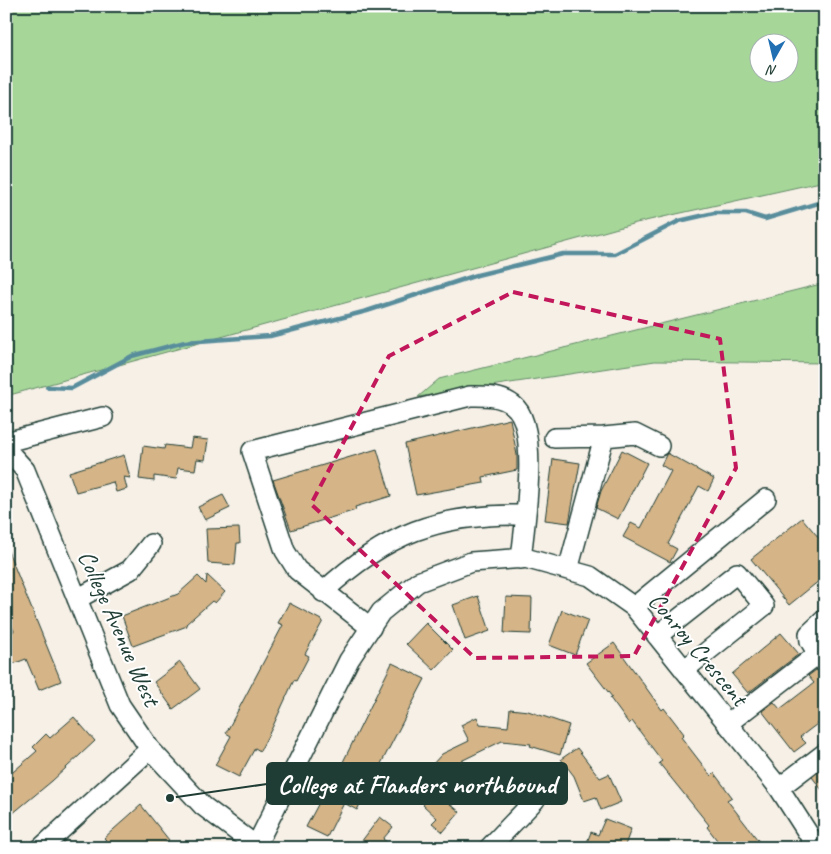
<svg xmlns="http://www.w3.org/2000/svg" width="831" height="854" font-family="Caveat,sans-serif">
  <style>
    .green { fill: #a6d799; stroke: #628a66; fill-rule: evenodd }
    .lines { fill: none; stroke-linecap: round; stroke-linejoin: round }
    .stream { stroke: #598d9c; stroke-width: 4.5 }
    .building { fill: #d5b488; stroke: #1f3d34 }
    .minor-casing { stroke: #1f3d34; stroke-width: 22 }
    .minor { stroke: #fff; stroke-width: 19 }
    .marked { fill: none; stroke: #c2185b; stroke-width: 4; stroke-dasharray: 10 6; stroke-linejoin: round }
    .labels { text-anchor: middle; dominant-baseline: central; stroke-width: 4; stroke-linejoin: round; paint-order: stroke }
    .street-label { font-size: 25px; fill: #1f3d34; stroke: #fff }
    .leader { fill: none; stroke: #1f3d34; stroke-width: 2 }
    .callout-dot { fill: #1f3d34; stroke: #fff; stroke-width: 2 }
    .callout { fill: #1f3d34; stroke: #1f3d34; stroke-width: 2 }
    .callout-label { font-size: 26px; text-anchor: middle; font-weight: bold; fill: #fff }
  </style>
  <rect width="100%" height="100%" fill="#f7f0e7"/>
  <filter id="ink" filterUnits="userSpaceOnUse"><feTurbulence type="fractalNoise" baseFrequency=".02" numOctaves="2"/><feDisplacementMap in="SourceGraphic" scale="10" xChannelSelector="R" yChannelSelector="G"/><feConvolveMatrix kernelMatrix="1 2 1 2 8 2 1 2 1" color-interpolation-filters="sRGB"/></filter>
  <g filter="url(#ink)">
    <path class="green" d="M6,6H825V181L636,223L6,396ZM758,42H788V72H758Z
      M825,283V363L655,361L418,397L439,379Z"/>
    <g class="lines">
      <path class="stream" d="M47,387L72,388L132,356L185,342L270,336L367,311L477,275L563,254H615L679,221L714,213H746L765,219L825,201"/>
    </g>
    <path class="building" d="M510,419L517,455V470L483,477L484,483L416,495L405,444Z
      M192,438L208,440L205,460L197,459L195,470L178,468L176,479L154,476V481L139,479L143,446L164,449L165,445L190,448Z
      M377,449L391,496L355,507L356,510L291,530L273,480Z
      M622,450L647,463L618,519L596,508L601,491Z
      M667,453L714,479L708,491L699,486L668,544L677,549L670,562L623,537L631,523L641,528L671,471L661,465Z
      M124,455L130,478L124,477L127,489L116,492L113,482L76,492L69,472Z
      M553,459L580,463L569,523L545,520Z
      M223,495L230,508L205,520L198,507Z
      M802,518L825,545V576L789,605L751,559Z
      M239,528L240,543H237L235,565L208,563L206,529Z
      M6,546L61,681L39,690L26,659L13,664L6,648V634L14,631L6,613Z
      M207,575L225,592L215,603L212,601L186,624L187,626L133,646L122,616L178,594L198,576L206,584Z
      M478,596L490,631L465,640L453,605Z
      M506,597L532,598L531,634L504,633Z
      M289,603L323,621L305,654L309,656L296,681L294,680L273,726L260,751L255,748L239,777L215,765L231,736L226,733L283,625L278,623Z
      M562,610L588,620L575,655L549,645Z
      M426,623L453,650L434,670L406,644Z
      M781,633L799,654L748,693L732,674Z
      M614,643L662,710L664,708L684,734L681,737L711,776L714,773L732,797L727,800L764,848H723L707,827L709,825L659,763L662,761L632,721L629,724L610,698L612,697L586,663Z
      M180,662L200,689L173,709L154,682Z
      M392,663L425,679L357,810L344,803L327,837L306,827L337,769L339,770Z
      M816,670L825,674V718L800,737L806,743L794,752L762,711L774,702L780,709L814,683L808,676Z
      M510,709L528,711L569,725L560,755L530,746L531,744L502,741L457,763L468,772L445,800L460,812L443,832L432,823L437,818L423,805L445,778L431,766L442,754L469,741L461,725L477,717L480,724L508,727Z
      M74,717L95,741L52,781L6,819V778L37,751L33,747L46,734L50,738Z
      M577,748L600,778L609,774L621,802L601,810L596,797L584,801L574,776L561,759Z
      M825,767V794L812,777Z
      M141,805L169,840L159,848H96L106,840L104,838Z
      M380,817L393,827L383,839L394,848H368L361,842Z
      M605,819L631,829L624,848H592L586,845L591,832L598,835Z"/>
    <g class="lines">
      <defs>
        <path id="minor" d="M604,437L635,434L659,446
          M554,438L604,437L568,570
          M6,442L103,417
          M6,449L25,470L120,705L150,749L203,806L259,848
          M323,592C385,534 439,513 525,515
          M77,599L130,570L151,544
          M634,607L766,499
          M371,628L297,570L285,551L252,451L470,396C486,396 500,395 513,405C541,425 524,528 521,559
          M657,636L737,573L764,606L684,670
          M818,654L810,641L809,634L825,619
          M727,724L818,654L825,663
          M779,788L825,753
          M256,846L349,660L381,612L418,582L471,562L525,558L590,576L634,607L779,788L811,838L812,848
          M41,848L150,749
          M489,848L535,800"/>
      </defs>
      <use href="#minor" class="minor-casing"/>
      <use href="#minor" class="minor"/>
    </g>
  </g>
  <path class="marked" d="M513,292L720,339L736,468L634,656L475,658L311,504L389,356Z"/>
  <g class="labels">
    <g class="street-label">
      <text transform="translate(119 628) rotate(66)">College Avenue West</text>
      <text transform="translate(698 649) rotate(50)">Conroy Crescent</text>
    </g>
  </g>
  <path class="leader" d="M170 798L267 784"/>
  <circle class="callout-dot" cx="170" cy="798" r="5"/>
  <rect class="callout" x="267" y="763" width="300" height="41" rx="5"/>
  <g class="callout-label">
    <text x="417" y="793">College at Flanders northbound</text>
  </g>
  <rect width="831" height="854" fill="none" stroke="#fff" stroke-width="25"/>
  <rect x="12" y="12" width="806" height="829" fill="none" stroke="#1f3d34" stroke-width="2" filter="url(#ink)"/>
  <g transform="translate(774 58) rotate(188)"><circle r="24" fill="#ffffff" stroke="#a5b1ae"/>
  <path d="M0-4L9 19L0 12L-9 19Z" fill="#1f6fb2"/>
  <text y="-8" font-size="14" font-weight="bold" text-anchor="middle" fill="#1f3d34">N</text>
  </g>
</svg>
